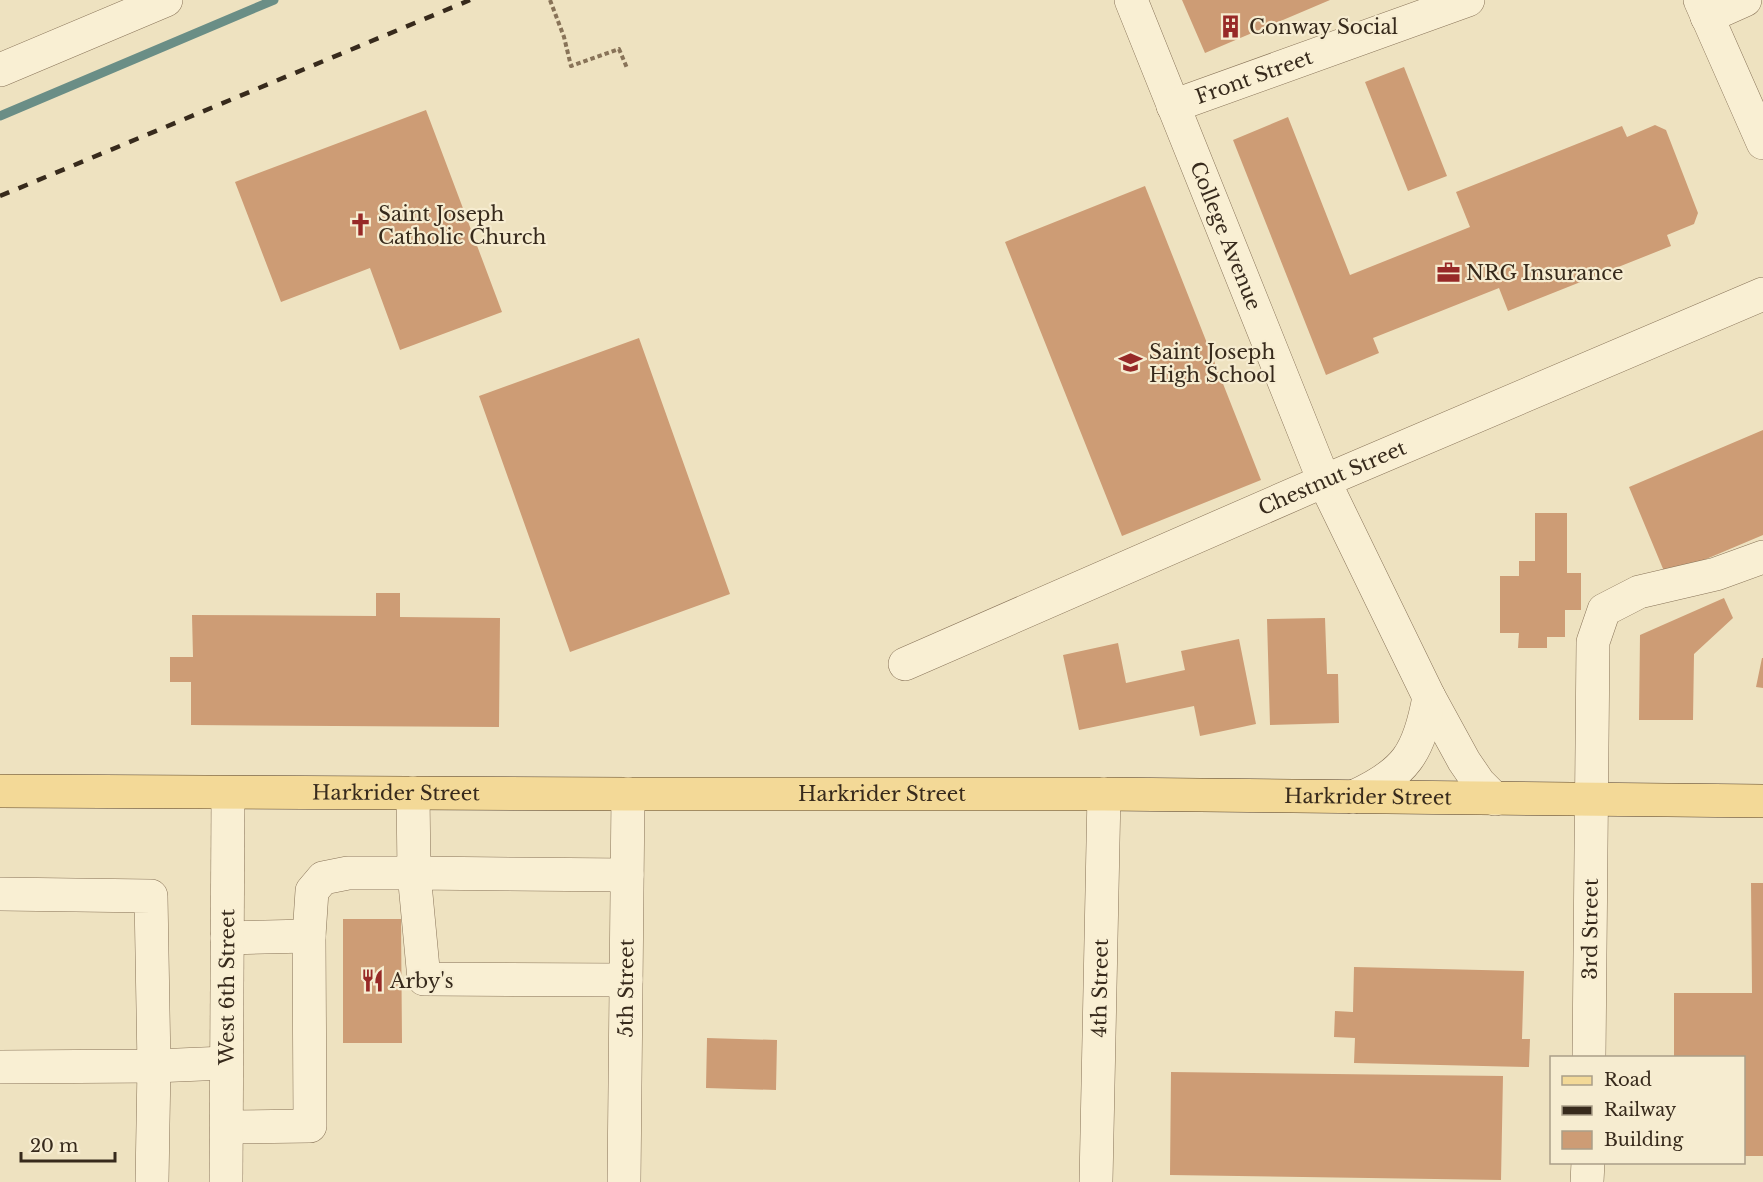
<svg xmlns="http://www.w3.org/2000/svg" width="1763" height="1182" font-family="'Libre Baskerville',serif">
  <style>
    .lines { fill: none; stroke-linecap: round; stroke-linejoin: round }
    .stream { stroke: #6a8e86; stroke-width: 9 }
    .building { fill: #cd9c75 }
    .minor-casing { stroke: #887358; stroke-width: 34 }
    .major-casing { stroke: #55402c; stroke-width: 34 }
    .path { stroke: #887358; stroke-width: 4; stroke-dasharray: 4.5 3; stroke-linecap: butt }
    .minor { stroke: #f9efd3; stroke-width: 33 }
    .major { stroke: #f3d997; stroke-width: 33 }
    .rail { stroke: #372a1c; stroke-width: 4.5; stroke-dasharray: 10 10; stroke-linecap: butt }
    .labels { text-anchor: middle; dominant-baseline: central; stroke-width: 4.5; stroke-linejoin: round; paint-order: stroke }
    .poi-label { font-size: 20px; fill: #372a1c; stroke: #f6ecd0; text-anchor: start }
    .street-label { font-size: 20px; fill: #372a1c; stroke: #f6ecd0 }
  </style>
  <rect width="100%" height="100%" fill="#eee2c0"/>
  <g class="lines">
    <path class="stream" d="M0,116L274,0"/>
  </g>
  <path class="building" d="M1182,0H1330L1205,53Z
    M1404,67L1447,176L1408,191L1365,82Z
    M426,110L502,312L400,350L370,268L281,302L235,182Z
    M1288,117L1350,275L1470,227L1456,192L1622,126L1627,137L1655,125L1666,130L1698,213L1694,224L1667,235L1671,246L1508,311L1499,288L1373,338L1379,353L1326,375L1233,140Z
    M1145,186L1261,480L1122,536L1005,242Z
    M639,338L730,594L570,652L479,396Z
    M1763,430V535L1666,576L1629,487Z
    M1535,513H1567V573H1581V610H1565V637H1547V648H1518L1519,633H1500V576H1519V561H1535Z
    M376,593H400V617L500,618L499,727L191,725V682H170V657H193L192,615L376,616Z
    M1724,598L1733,618L1694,654L1693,720H1639L1640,635Z
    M1325,618L1327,674H1338L1339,723L1270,725L1267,619Z
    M1239,639L1256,724L1200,736L1194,706L1079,730L1063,655L1118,643L1126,683L1185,670L1181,651Z
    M1762,658H1763V688L1756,687Z
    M1751,883H1763V1156H1744V1058H1674V993H1752Z
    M343,919H401L402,1043H343Z
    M1354,967L1524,971L1522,1039H1530L1529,1067L1354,1063L1355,1038L1334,1037L1335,1011L1353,1012Z
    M707,1038L777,1040L776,1090L706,1088Z
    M1171,1072L1503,1076L1501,1180L1170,1175Z"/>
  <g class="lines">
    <defs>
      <g id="minor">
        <path id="s1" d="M1131,0L1324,481L1429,697L1464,761L1479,783L1495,799"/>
        <path d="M1700,0L1763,143"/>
        <path d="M1707,17L1745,0"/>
        <path d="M0,70L166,0"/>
        <path id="s2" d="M1173,106L1468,0"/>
        <path id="s3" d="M905,664L1324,481L1763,294"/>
        <path d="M1353,797C1406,773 1419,753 1429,697"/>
        <path d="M0,894L151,896L154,1066L152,1182"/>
        <path d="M227,938L309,936"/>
        <path d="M626,980L424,979L414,873L627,875"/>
        <path id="s4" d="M1589,1058L1593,642L1604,610L1639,592L1716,574L1763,557"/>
        <path d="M0,1067L154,1066L226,1063"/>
        <path d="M227,1127L310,1126L309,936L312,891L323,878L348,873H414L413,793"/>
        <path id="s5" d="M226,1182L228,793"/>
        <path id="s6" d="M624,1182L628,794"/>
        <path id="s7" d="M1096,1182L1104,794"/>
        <path d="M1587,1182L1588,1162"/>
      </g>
      <g id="major">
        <path id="s8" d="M0,791L628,794H1104L1763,801"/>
      </g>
    </defs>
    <use href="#minor" class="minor-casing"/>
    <use href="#major" class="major-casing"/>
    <path class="path" d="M550,0L564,37L571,66L619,49L627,68"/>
    <use href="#minor" class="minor"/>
    <use href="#major" class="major"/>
    <path class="rail" d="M0,196L470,0"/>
  </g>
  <defs>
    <symbol id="building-bare" viewBox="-9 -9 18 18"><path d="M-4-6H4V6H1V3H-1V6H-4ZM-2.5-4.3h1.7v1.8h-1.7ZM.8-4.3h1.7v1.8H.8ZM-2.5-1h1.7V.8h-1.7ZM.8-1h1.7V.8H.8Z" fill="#972927" stroke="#f6ecd0" stroke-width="2.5" paint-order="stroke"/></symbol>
    <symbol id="church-bare" viewBox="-9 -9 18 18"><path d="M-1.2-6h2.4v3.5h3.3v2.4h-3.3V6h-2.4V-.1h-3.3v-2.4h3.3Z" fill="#972927" stroke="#f6ecd0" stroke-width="2.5" paint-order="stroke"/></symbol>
    <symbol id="office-bare" viewBox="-9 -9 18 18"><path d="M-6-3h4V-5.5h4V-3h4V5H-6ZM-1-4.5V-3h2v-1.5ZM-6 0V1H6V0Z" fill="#972927" stroke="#f6ecd0" stroke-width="2.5" paint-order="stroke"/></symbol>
    <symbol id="school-bare" viewBox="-9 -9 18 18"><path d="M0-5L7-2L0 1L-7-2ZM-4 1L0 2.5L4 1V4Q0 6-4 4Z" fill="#972927" stroke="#f6ecd0" stroke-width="2.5" paint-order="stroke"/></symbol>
    <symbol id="restaurant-bare" viewBox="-9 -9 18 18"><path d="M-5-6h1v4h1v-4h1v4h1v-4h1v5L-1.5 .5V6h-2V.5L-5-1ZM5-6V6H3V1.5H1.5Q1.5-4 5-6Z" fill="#972927" stroke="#f6ecd0" stroke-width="2.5" paint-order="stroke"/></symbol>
  </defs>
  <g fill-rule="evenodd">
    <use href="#building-bare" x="1214" y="10" width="33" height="33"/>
    <use href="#church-bare" x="344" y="208" width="33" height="33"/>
    <use href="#office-bare" x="1432" y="256" width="33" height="33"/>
    <use href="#school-bare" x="1114" y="346" width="33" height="33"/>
    <use href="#restaurant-bare" x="356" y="964" width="33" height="33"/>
  </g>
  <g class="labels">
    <g class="poi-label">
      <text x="1249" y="27">Conway Social</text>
      <text x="378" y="214">Saint Joseph<tspan x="378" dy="23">Catholic Church</tspan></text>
      <text x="1466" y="273">NRG Insurance</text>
      <text x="1149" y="352">Saint Joseph<tspan x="1149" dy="23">High School</tspan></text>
      <text x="390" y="981">Arby's</text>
    </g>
    <g class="street-label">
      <text stroke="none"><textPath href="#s2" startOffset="86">Front Street</textPath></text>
      <text stroke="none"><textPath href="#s1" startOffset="254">College Avenue</textPath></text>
      <text stroke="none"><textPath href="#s3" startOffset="466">Chestnut Street</textPath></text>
      <text stroke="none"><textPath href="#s8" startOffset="396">Harkrider Street</textPath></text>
      <text stroke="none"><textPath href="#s8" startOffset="882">Harkrider Street</textPath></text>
      <text stroke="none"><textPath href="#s8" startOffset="1368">Harkrider Street</textPath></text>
      <text stroke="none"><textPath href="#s4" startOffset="129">3rd Street</textPath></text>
      <text stroke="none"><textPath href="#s5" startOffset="195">West 6th Street</textPath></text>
      <text stroke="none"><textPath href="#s6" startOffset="194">5th Street</textPath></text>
      <text stroke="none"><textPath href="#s7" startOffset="194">4th Street</textPath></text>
    </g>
  </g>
  <rect x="1550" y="1056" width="195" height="108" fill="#f6ecd0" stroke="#aa9e88" stroke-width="1.5"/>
  <rect x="1562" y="1076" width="30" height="9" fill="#f3d997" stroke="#aa9e88" stroke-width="1.5"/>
  <text x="1604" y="1086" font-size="18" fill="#372a1c">Road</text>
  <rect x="1562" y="1106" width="30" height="9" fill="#372a1c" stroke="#aa9e88" stroke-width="1.5"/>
  <text x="1604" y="1116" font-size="18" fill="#372a1c">Railway</text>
  <rect x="1562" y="1131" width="30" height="18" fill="#cd9c75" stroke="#aa9e88" stroke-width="1.5"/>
  <text x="1604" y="1146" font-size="18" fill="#372a1c">Building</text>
  <path d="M21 1152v9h94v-9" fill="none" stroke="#372a1c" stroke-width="3"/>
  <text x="30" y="1152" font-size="18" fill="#372a1c" stroke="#f6ecd0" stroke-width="4.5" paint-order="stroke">20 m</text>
</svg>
